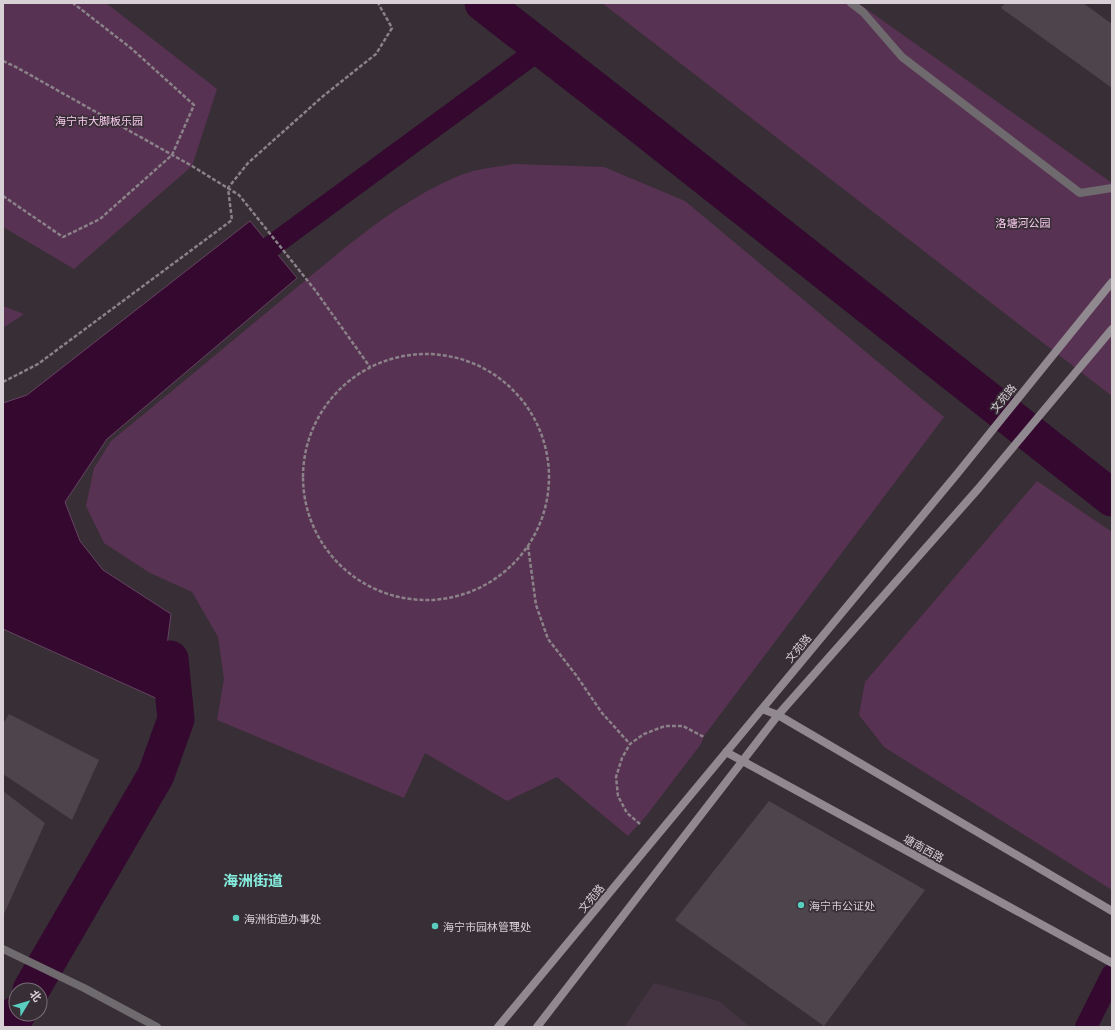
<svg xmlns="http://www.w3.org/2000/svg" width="1115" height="1030" font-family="Manrope,'Noto Sans SC',sans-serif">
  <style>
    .built { fill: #443441 }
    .green { fill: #583252 }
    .water { fill: #34082f; stroke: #654461 }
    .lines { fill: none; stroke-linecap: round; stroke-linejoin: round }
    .canal { stroke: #34082f; stroke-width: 22 }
    .river { stroke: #34082f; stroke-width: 37 }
    .building { fill: #4e444c }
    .path { stroke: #8a8288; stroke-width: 2.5; stroke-dasharray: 4 2; stroke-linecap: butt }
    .minor { stroke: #6f6a6e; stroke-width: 8 }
    .tertiary { stroke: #6f6a6e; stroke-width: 8 }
    .secondary { stroke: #918990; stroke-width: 8 }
    .poi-dot { fill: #59cebf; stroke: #382e36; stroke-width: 1.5 }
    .labels { text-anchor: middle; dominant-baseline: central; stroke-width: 3.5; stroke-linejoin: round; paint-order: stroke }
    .park-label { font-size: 11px; fill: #f8caee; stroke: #382e36 }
    .street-label { font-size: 11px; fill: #d7d0d5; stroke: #382e36 }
    .poi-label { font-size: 11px; fill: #d7d0d5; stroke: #382e36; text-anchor: start }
    .district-label { font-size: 15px; font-weight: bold; fill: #85edde; stroke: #382e36 }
  </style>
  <rect width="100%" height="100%" fill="#382e36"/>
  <path class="built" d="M654,983L719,1001L750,1027H624Z"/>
  <path class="green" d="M3,3H106L217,89L192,166L74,269L3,227Z
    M602,3H858L1112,183V396Z
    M514,164L604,167L685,201L944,417L704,736L701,744L646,816L628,836L557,777L507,801L425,753L404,798L217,720L224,679L218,637L192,592L150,573L104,543L86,506L94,468L111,441C171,392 231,342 290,293C344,249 397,201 461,175C478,168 497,167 514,164Z
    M3,306L24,314L3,328Z
    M1037,481L1112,532V890L884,747L859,715L865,682Z"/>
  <path class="water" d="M250,221L297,278L107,439L65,502L80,541L103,570L171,614L160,700L3,629V403L27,395Z"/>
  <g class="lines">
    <path class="canal" d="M247,264L541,48
      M139,644L170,659
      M1086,1027L1112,975"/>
    <path class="river" d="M483,3L626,114L1112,498
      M31,990L156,775L176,719L170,659
      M9,1027L17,1014"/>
  </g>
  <path class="building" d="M1005,3H1083L1112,24V88L1001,8Z
    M9,714L99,760L72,820L3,774V724Z
    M3,791L45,823L3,916Z
    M769,801L925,890L824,1026L675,920Z"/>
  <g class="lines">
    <path class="path" d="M3,61L16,67L192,166L239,195L315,290L370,367
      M3,196L63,237L100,219L172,155L194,105L132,49L73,3
      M303 477a123 123 0 1 1 246 0a123 123 0 1 1-246 0Z
      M3,382L38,364L232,220L228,188L248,163L322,97L376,54L392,28L378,3
      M528,546L536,605L548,639L576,675L602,713L630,744
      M640,824L627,813L618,796L616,777L622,758L630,744L644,734L665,726H683L704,737"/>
    <path class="minor" d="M851,3L863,12L902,57L1080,193L1112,188"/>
    <path class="tertiary" d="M3,949L84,988L157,1027"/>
    <path class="secondary" d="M762,709L778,715L1112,911
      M726,752L1112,963
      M498,1027L957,474L1112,282
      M537,1027L778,715L978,489L1112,329"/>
  </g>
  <g class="poi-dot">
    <circle cx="801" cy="905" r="4"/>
    <circle cx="236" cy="918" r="4"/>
    <circle cx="435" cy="926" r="4"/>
  </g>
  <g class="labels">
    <g class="park-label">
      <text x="99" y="120">海宁市大脚板乐园</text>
      <text x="1023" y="222">洛塘河公园</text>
    </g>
    <g class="street-label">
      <text transform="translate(1003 398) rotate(-51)">文苑路</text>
      <text transform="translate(798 648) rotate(-50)">文苑路</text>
      <text transform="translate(924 848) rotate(29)">塘南西路</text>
      <text transform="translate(591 898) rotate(-50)">文苑路</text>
    </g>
    <g class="poi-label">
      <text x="809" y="905">海宁市公证处</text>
      <text x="244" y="918">海洲街道办事处</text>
      <text x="443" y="926">海宁市园林管理处</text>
    </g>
    <g class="district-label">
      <text x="253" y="880">海洲街道</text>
    </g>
  </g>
  <rect width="1115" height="1030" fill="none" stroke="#d7d0d5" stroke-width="8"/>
  <g transform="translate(28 1002) rotate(52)"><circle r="19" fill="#382e36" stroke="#786f76"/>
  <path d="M0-3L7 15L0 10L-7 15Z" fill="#59cebf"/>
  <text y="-6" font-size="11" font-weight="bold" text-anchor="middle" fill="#d7d0d5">北</text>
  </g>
</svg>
